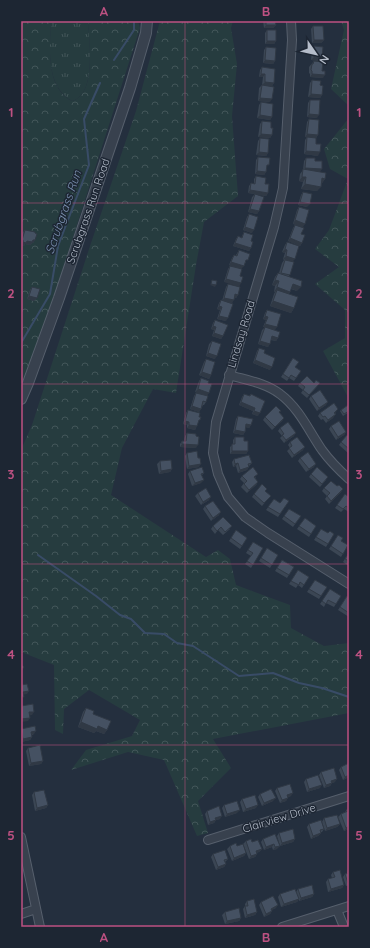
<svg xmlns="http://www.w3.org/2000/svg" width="370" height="948" font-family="Quicksand,sans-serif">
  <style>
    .grass { fill: url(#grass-tufts) }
    .forest { fill: url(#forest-crowns) }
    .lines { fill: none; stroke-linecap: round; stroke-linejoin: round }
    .stream { stroke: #394c67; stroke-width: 2 }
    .minor-casing { stroke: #565f6c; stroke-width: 10 }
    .tertiary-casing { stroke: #565f6c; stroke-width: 12 }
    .minor { stroke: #38414e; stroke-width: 8 }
    .tertiary { stroke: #38414e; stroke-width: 10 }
    .wall { fill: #3b4654 }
    .shaded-wall { fill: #303945 }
    .building { fill: #455162; stroke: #303945 }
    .grid { fill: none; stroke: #bd5182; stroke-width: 1; stroke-opacity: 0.55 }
    .labels { text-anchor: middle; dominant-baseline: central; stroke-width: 3; stroke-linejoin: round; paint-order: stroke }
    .street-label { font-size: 11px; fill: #b4bcc9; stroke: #1d2633 }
    .water-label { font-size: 12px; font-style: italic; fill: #7c92b1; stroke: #1d2633 }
    .neatline { fill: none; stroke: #bd5182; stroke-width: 1.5 }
    .grid-label { font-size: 13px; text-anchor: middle; font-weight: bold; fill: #bd5182 }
  </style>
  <defs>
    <pattern id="grass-tufts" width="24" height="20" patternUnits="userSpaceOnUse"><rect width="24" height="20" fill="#263c3f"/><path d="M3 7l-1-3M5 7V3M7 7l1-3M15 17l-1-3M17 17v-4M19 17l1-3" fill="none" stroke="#435659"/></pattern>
    <pattern id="forest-crowns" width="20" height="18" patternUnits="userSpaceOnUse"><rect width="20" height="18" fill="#263c3f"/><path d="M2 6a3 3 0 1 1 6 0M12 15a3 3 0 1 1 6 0" fill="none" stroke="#435659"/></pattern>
  </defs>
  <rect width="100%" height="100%" fill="#242f3e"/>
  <path class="grass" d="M51,21H88C89,41 97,94 72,101C45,86 50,47 51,21Z"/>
  <path class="forest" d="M21,21H51C50,47 45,87 72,101C97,94 89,41 88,21H138L140,28L44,328L21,387Z
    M160,21H233L231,28L237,64L232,116L238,196L204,222L196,265L176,393L153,389L122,448L111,495L206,557L218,550L230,559L236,585L290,605L291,628L324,646L349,643V713L213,739L231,768L198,801L208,833L197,836L164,760L128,752L71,770L86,750L132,736L140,720L89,690L64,709L63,734L55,730L54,665L21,652V450L32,425L90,246L136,111Z
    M341,21H349V106L331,89L344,30Z
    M349,118V399L323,351L345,338V310L315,284L339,267L315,249L329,230L348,179L330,169L324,149Z"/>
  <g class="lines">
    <path class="stream" d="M114,60L134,30V21
      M21,343L50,294L58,246L89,165L84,119L100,83
      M38,555L96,596L120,615L131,619L145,633L164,634L177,643L193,646L239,676L273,673L299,683L322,688L349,697"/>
    <defs>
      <path id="minor" d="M291,21L292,40L283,188L274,227L216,422L213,453L218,474L228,497L245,517L268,533L349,584
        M229,375C246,380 266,383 280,394C299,408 309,431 322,450C330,461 339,470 349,479
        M21,837L40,927
        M208,840L349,796
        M337,910L344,927
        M21,914L36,909
        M282,927L349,906"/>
      <path id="tertiary" d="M21,399L28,383L59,298L130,88L146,33L147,21"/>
    </defs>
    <use href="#minor" class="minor-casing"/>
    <use href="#tertiary" class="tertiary-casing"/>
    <use href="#minor" class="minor"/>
    <use href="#tertiary" class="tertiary"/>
  </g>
  <path class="wall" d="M257,21H275L276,25L273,28H264L263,21Z
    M313,26L324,40L321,43H312L311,29Z
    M267,30L276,41L274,44H265V33Z
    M314,46L320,61L311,60L312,49Z
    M266,47L275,61L273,64L263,63L264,50Z
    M314,61L322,71L323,78L310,77V74L309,73V67Z
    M262,67L274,83L272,86L262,85L263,77H259L260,70Z
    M312,80L320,85L322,95L320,98L308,97L310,83Z
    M262,85L270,102L258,101L259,88Z
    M310,100L317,118L307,117L308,103Z
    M261,102L272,117L270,120L257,118L259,105Z
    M309,119L318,135L316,138V144L318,156L304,154L305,140L307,137L311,138L305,137L307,122Z
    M262,121L271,128L272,135L270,138L258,137L260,124Z
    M260,138L268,153L266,156L256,155L258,141Z
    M258,157L267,168L266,172L264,175L255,174L256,160Z
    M306,158L315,161L320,172L325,179L322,183H321L317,191L301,189L303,182L299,181L300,174L303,170L304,161Z
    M256,176L265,184L268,193L266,196L248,193L249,186L251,183L254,184V179Z
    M303,192L307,207L298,205L301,195Z
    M255,194L259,211L257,214L248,212L252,197Z
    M299,207L303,227L293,224L297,210Z
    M249,214L252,233L243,230L247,217Z
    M295,225L301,234L302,243L300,246L288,241L293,228Z
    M25,230L35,233V240L33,243H32L30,245L25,244L24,246L21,245V239L22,233Z
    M244,232L251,241V248L249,251L233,246L236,239L238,236L241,238Z
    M287,242L292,262L289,276L297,291L291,289L289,294L294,308L291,313L270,306L274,294L275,292H274L275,286L272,285L275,277L278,273H279L282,263L284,260L283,259L285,253L282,252L285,245Z
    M239,250L246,263H245L224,282L228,269L230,266L234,267L229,265L232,258L234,255H236Z
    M228,284L238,295L236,298L234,297L232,303L222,301L226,287Z
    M32,287L34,301L27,299L30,290Z
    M221,300L226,321L217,319L220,310L217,309L219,303Z
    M267,310L278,338L276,341L271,340L268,347L258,344L262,330L265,327H263L266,320L263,319L265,313Z
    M215,320L223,336L221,339L212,336L214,330L211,329L213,323Z
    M212,341L215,359L206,356L209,344Z
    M259,348L264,353L270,370L253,363L257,351Z
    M293,358L295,367L301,371L294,381L289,378L287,381L281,377Z
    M206,359L211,375L209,379L199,375L204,362Z
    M201,378L208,383L206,402L204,405H203L201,409L199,412L190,409L194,396L196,393L204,395L195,392L199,381Z
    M300,383H320L307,398L301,393L303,390L298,386Z
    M244,394L249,396L251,394L258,416L252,414L253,411L239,405L242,397Z
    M311,396L326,405L317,411L309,399Z
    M338,409L335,413L333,418L326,423L323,419L321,420L318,416L320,413Z
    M188,410L198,423L195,430L187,428V425L183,424L186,413Z
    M341,410L349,412L343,416L340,411Z
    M280,413L284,418L282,421L272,430L263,420L265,417Z
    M238,416L251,425L249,428L246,427L245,432L243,435L233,433L236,419Z
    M331,426L346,432L344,435L336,440L329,429Z
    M280,428L294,436L284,443L280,438L282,436L278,431Z
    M187,433L196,448L180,447V444L182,441H184L185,436Z
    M349,436V452L348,453L339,445L341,442Z
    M235,437L244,441L248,451L246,454H230V447L233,444V440Z
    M290,442L303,450L292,458L287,451L290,448L288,445Z
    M187,453L198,458L199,467L187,469L185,456Z
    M300,458L314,467L306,472L298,461Z
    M234,459L252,463L249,466L247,470L238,473L236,466L233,467L232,462Z
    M160,461L172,469L170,472L159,474L157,464Z
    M190,471L204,473L202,475L201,483L192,486L188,474Z
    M311,474L326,480L320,487L309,477Z
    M242,476L256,477L255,478L258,482L256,485L247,493L241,487L244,483L240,479Z
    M337,486L343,489L341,492L329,504L325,499L327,496L322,491L324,488Z
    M265,491L268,499L262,506L252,497L254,494Z
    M198,493L209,500L201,505L195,496Z
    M345,494L349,497V512L344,509L341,512L335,508Z
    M274,499L280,503L289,501L278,517L266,510Z
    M205,506L219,515L211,521L203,509Z
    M289,509L301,516L293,527L282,519Z
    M305,518L316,526L309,537L297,529Z
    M213,526L230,529L223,535L218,530L215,534L211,529Z
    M321,529L328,533L334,534L326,547L314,540Z
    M236,530L247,538L240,549L229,541Z
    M338,535L341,541L348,545L341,557L329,549Z
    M253,542L263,548L251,568L245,564L251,556L246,553Z
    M267,548L278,555L270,568L259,561Z
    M349,552V566L343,562Z
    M282,560L294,567L287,578L275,571Z
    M298,570L309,577L302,588L298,585L296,588L289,584Z
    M315,580L327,587L319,599L307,592Z
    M330,589L341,596L334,607L326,603L324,607L320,604Z
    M347,596L349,597V617L338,610Z
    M86,708L107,730L104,734L96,731L94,733L78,727L83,712Z
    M21,729L34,734L32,735V737L30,740L21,742Z
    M28,748L43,761L41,764L29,766L26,751Z
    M349,763V777L343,780L339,770L341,767Z
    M321,772L335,782L332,783L330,786L324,788L319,775Z
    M306,779L320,788L307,792L304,782Z
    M277,788L291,796L288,797L286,801L280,803L275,791Z
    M34,792L48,805L46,808L35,811L32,795Z
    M260,794L273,801L262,806L258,797Z
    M242,799L256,808L243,812L240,802Z
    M224,805L237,813L225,817L222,808Z
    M347,809H349V829L344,831L338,817L341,814L345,812Z
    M207,811L220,819L216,820L214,823L208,825L205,814Z
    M324,818L340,824L337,827L325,831L322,822Z
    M309,824L324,829L322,832H320L321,833L318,836L311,839L307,827Z
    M279,833L295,839L293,842L280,846L277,836Z
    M275,834L277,849L273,850L272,847L264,850L261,842L263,839Z
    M246,841L252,842L262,849L259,852L256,853L257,854L255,857L249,859L243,844Z
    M230,846H237L246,853L244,856L232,861L227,849Z
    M213,854L228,859L225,862L226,864L224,867L216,870L211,857Z
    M349,868V885L346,886L343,877L345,874L347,873V872Z
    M333,872L344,885L342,888L328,892L326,882L328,879L332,878L331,875Z
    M298,889L314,894L312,897L299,901V899L297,902L281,907L278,897L280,894L296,892Z
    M247,901L257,912L255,915L245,918L243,909L245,906V904Z
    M261,902L276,908L271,910L272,911L270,914L264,917L259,905Z
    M225,912L241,918L239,921L225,924L222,915Z"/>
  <path class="shaded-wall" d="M266,25H276L273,28H264Z
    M314,40H324L321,43H312Z
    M267,41H276L274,44H265Z
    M314,57L322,58L320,61L311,60Z
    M265,60L275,61L273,64L263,63Z
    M261,74H265L263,77H259Z
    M312,74L325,75L323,78L310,77Z
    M265,82L274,83L272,86L262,85Z
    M311,94L322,95L320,98L308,97Z
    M260,98L272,99L270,102L258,101Z
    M309,114L319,115L317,118L307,117Z
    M260,115L272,117L270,120L257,118Z
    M261,134L272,135L270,138L258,137Z
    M307,134L318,135L316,138L305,137Z
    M306,151L320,152L318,156L304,154Z
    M259,152L268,153L266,156L256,155Z
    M305,168L322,169L320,172L303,171Z
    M257,171L266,172L264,175L255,174Z
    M302,177H306L303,182L299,181Z
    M322,178L325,179L322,183H319Z
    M305,184L321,187L317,191L301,189Z
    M250,190L268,193L266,196L248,193Z
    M300,202L310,204L307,207L298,205Z
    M250,209L259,211L257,214L248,212Z
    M295,220L305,224L303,227L293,224Z
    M245,227L254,230L252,233L243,230Z
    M290,238L302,243L300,246L288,241Z
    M33,240H35L33,243H32L30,245L25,244L24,246L21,245L23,242Z
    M235,243L251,248L249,251L233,246Z
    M285,249L287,250L285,253L282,252Z
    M286,256L295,259L292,262L283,259Z
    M231,262L244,266L241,269L229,265Z
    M226,279L241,283L239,287L224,282Z
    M275,280L279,281L275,286L272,285Z
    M211,284L216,285L215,287L210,285Z
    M293,284L301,287L297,291L290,288Z
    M277,287L290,292L287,296L277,290L275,292H274Z
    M235,294L238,295L236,298L233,297Z
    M29,296L37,298L34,301L27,299Z
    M224,298L234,300L232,303L222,301Z
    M273,301L294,308L291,313L270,306Z
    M219,306L222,307L220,310L217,309Z
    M219,316L228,318L226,321L217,319Z
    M265,316L268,317L266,320L263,319Z
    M265,324L277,327L275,330L263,327Z
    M213,326L216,327L214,330L211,329Z
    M214,333L223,336L221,339L212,336Z
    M272,336L278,338L276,341L270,339Z
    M260,341L270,344L268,347L258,344Z
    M208,353L217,356L215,359L206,356Z
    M255,360L272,367L270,370L253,363Z
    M202,372L211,375L209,379L199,375Z
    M198,389L209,393L207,396L195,392Z
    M241,402L255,408L253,411L239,405Z
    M328,402L326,405L317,411L319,408Z
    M192,406L201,409L199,412L190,409Z
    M254,411L260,413L258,416L252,414Z
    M336,414L333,418L326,423L328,420Z
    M284,418L282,421L272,430Z
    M185,421L189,422L187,425L183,424Z
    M246,424L251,425L249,428L244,427Z
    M189,425L197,426L195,430L187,428Z
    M235,430L245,432L243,435L233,433Z
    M346,432L344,435L336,440L338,437Z
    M296,433L294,436L284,443L286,440Z
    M182,444L198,445L196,448L180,447Z
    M305,447L303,450L292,458L294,455Z
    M232,451H248L246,454H230Z
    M238,463L236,466L233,467L235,464Z
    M201,464L199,467L187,469L189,466Z
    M316,464L314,467L306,472L309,469Z
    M249,467L247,470L238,473L240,470Z
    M172,469L170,472L159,474L161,471Z
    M204,480L201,483L192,486L195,483Z
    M258,482L256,485L247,493L249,490Z
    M343,489L341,492L329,504L331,501Z
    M211,497L209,500L201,505L203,502Z
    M221,512L219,515L211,521L213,518Z
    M29,691L27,694L21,695L23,692Z
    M29,712H34L32,715L27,716Z
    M30,718L28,721L21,722V719Z
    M81,722L98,726L107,730L104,734L96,731L94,733L78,727Z
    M36,731L34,734L29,735L31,732Z
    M32,737L30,740L21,742L23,739Z
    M43,761L41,764L29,766L31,763Z
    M349,775V777L343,780L345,777Z
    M337,779L335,782L329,784L331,781Z
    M332,783L330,786L324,788L326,785Z
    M322,785L320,788L307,792L309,789Z
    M293,793L291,796L285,798L287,795Z
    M276,798L273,801L262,806L264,803Z
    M288,798L286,801L280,803L282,800Z
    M48,805L46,808L35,811L37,808Z
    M258,805L256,808L243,812L246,809Z
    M240,810L237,813L225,817L227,814Z
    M222,816L220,819L216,820L214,823L208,825L210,822L215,818Z
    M340,824L337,827L325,831L327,828Z
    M349,826V829L344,831L346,828Z
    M321,833L318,836L311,839L313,836Z
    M295,839L293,842L280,846L282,843Z
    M274,844L272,847L264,850L266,847Z
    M280,846L277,849L273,850L275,847Z
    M262,849L259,852L254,854L256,851Z
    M246,853L244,856L232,861L234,858Z
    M257,854L255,857L249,859L251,856Z
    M226,864L224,867L216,870L218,867Z
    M344,885L342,888L328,892L331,889Z
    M314,894L312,897L299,901L301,898Z
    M299,899L297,902L281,907L284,904Z
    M278,905L276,908L268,912L271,909Z
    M272,911L270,914L264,917L266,914Z
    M257,912L255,915L245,918L247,915Z
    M241,918L239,921L225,924L227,921Z"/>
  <path class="building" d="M266,21H275L276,25H266Z
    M313,26H323L324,40H314Z
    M267,30H276V41H267Z
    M314,46L323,47L322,58L314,57Z
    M266,47L276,48L275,61L265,60Z
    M314,61L323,62L322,71H325V75L312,74V71L311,70L312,64H313Z
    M262,67L275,69L274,83L265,82V74H261Z
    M312,80L321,81L320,85L323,86L322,95L311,94Z
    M262,85L274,87L272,99L260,98Z
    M310,100H320L319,115L309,114Z
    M261,102L273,104L272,117L260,115Z
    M309,119L319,120L318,135L307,134Z
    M262,121L271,122V128H273L272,135L261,134Z
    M307,137L316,138V144H321L320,152L306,151Z
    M260,138L269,139L268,153L259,152Z
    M258,157L270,158L269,165H267L266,172L257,171Z
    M306,158H315V161H322V169L305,168Z
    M303,169L326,173L325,179L322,178L321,187L305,184L306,177H302Z
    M256,176L266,178L265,184H269L268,193L250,190L251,183L255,184Z
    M303,192L312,194L310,204L300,202Z
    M255,194L264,197L259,211L250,209Z
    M299,207L309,210L305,224L295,220Z
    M249,214L258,217L254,230L245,227Z
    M295,225L304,228L301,234L305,235L302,243L290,238Z
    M25,230L35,232V233L37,234L35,240H33L32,242L27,241L26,243L23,242V240H22Z
    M244,232L253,235L251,241L253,242L251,248L235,243L238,236L242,238Z
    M287,242L299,246L295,259L286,256L287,250L285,249Z
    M239,250L250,254L248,260H246L244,266L231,262L234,255L237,256Z
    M285,260L294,262L290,275L281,273Z
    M230,266L242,269L240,276L243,277L241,283L226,279Z
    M278,273L302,281L301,287L293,284L290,292L277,287L279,281L275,280Z
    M212,280L217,281L216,285L211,284Z
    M228,284L240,287L238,295L235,294L234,300L224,298Z
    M32,287L40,289L37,298L29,296Z
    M277,290L298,297L294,308L273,301Z
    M221,300L233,304L228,318L219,316L222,307L219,306Z
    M267,310L281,314L277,327L265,324L268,317L265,316Z
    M215,320L228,325L223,336L214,333L216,327L213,326Z
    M265,327L280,332L278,338L272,336L270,344L260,341Z
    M212,341L221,344L217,356L208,353Z
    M259,348L265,350L264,353L275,358L272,367L255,360Z
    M293,358L299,362L295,367L301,371L296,378L291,375L289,378L283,374Z
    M206,359L215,362L211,375L202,372Z
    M307,376L314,383L316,380L320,383L309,395L303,390L305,387L300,383Z
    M201,378L209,381L208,383L212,384L209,393L198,389Z
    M320,390L328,402L319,408L311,396Z
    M196,393L208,396L206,402L203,401L201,409L192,406Z
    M244,394L250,396L251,394L265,401L260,413L254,411L255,408L241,402Z
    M334,403L338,409L334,413L336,414L328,420L325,416L323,417L320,413Z
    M348,405L349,407V411L344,414L341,410Z
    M276,406L281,411L279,412L284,418L275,427L265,417Z
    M188,410L200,413L199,417H201L200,420H199L197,426L189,425V422L185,421Z
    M238,416L253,419L251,425L246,424L245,432L235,430Z
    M339,421L346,432L338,437L331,426Z
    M288,422L296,433L286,440L282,435L284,434L280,428Z
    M187,433L196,434V436L199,437L198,445L182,444V441H186Z
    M347,435L349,436V449L341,442Z
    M235,437H244V441H248V451H232V444H235Z
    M297,437L305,447L294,455L289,448L292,446L290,442Z
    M197,451L198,458H200L201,464L189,466L187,453Z
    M308,452L316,464L309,469L300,458Z
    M249,455L252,463L248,464L249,467L240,470L238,463L235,464L234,459Z
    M171,460L172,469L161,471L160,461Z
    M202,467L204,473L201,474L204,480L195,483L190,471Z
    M253,467L258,474L254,477L258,482L249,490L244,484L247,481L242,476Z
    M317,467L328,477L322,484L311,474Z
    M331,481L337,486L339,485L343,489L331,501L327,496L330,493L324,488Z
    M262,484L267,489L265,491L271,496L264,503L254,494Z
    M206,488L211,497L203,502L198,493Z
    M345,494L349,497V508L346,506L343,509L337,505Z
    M284,498L289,501L280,514L268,507L274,499L280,503Z
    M213,501L221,512L213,518L205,506Z
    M289,509L301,516L295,524L284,516Z
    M223,517L232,526L225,532L221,527L217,531L213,526Z
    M305,518L316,526L311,534L299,526Z
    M321,529L328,533L330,531L334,534L328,544L316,537Z
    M236,530L247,538L242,546L231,538Z
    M338,535L343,538L341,541L348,545L343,554L331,546Z
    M253,542L263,548L253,565L247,561L253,553L248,550Z
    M267,548L278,555L272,565L261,558Z
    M349,553V561L345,559Z
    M282,560L294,567L289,575L277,568Z
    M298,570L309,577L304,585L300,582L299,585L291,581Z
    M315,580L327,587L321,596L309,589Z
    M330,589L341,596L336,604L328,600L326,604L322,601Z
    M347,596L349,597V613L340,607Z
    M21,664L24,667L21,671Z
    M27,684L29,691L23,692L24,697H21V685Z
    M33,704L34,712H29L30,718L21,719V706Z
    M86,708L94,711L93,714L111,721L107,730L98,726L97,729L81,722Z
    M35,726L36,731L31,732L32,737L23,739L21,729Z
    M40,745L43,761L31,763L28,748Z
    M349,763V775L345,777L341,767Z
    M334,768L337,779L331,781L332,783L326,785L321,772Z
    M318,775L322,785L309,789L306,779Z
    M290,784L293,793L287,795L288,798L282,800L277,788Z
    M271,789L276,798L264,803L260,794Z
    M44,790L48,805L37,808L34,792Z
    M255,795L258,805L246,809L242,799Z
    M237,801L240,810L227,814L224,805Z
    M219,806L222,816L215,818L216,820L210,822L207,811Z
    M347,809H349V826L346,828L341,814L348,811Z
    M337,815L340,824L327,828L324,818Z
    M321,820L324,829L320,830L321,833L313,836L309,824Z
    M293,829L295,839L282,843L279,833Z
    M275,834L280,846L275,847L274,844L266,847L263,839Z
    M251,839L252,842L258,840L262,849L256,851L257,854L251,856L246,841Z
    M236,843L237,846L243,844L246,853L234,858L230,846Z
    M225,850L228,859L224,860L226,864L218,867L213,854Z
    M340,870L344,885L331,889L328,879L335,877L333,872Z
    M349,873V883H348L345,874Z
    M312,885L314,894L301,898L298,889Z
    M295,889L299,899L284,904L280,894Z
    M273,896L278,905L271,909L272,911L266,914L261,902Z
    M254,899L257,912L247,915L245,906H248L247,901Z
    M239,908L241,918L227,921L225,912Z"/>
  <path class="grid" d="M185,21V927M21,203H349M21,384H349M21,564H349M21,745H349"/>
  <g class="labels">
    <g class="street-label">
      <text transform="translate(88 211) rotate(-71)">Scrubgrass Run Road</text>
      <text transform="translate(241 334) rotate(-73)">Lindsay Road</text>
      <text transform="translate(279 818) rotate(-17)">Clairview Drive</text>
    </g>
    <g class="water-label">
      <text transform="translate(63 212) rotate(-71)">Scrubgrass Run</text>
    </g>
  </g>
  <rect width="370" height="948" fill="none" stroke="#1d2633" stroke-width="44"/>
  <g transform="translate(316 54) rotate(124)" stroke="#1d2633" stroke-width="3" paint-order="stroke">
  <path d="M0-3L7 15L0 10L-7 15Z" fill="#b4bcc9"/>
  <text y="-6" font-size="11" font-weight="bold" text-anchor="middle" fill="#b4bcc9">N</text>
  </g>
  <rect x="22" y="22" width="326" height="904" class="neatline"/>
  <g class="grid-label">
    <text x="104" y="16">A</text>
    <text x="266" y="16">B</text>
    <text x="11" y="117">1</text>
    <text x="359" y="117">1</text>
    <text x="11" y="298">2</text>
    <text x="359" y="298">2</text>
    <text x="11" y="479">3</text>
    <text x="359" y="479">3</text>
    <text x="11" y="659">4</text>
    <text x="359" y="659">4</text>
    <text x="11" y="840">5</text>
    <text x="359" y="840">5</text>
    <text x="104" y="942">A</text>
    <text x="266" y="942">B</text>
  </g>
</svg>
